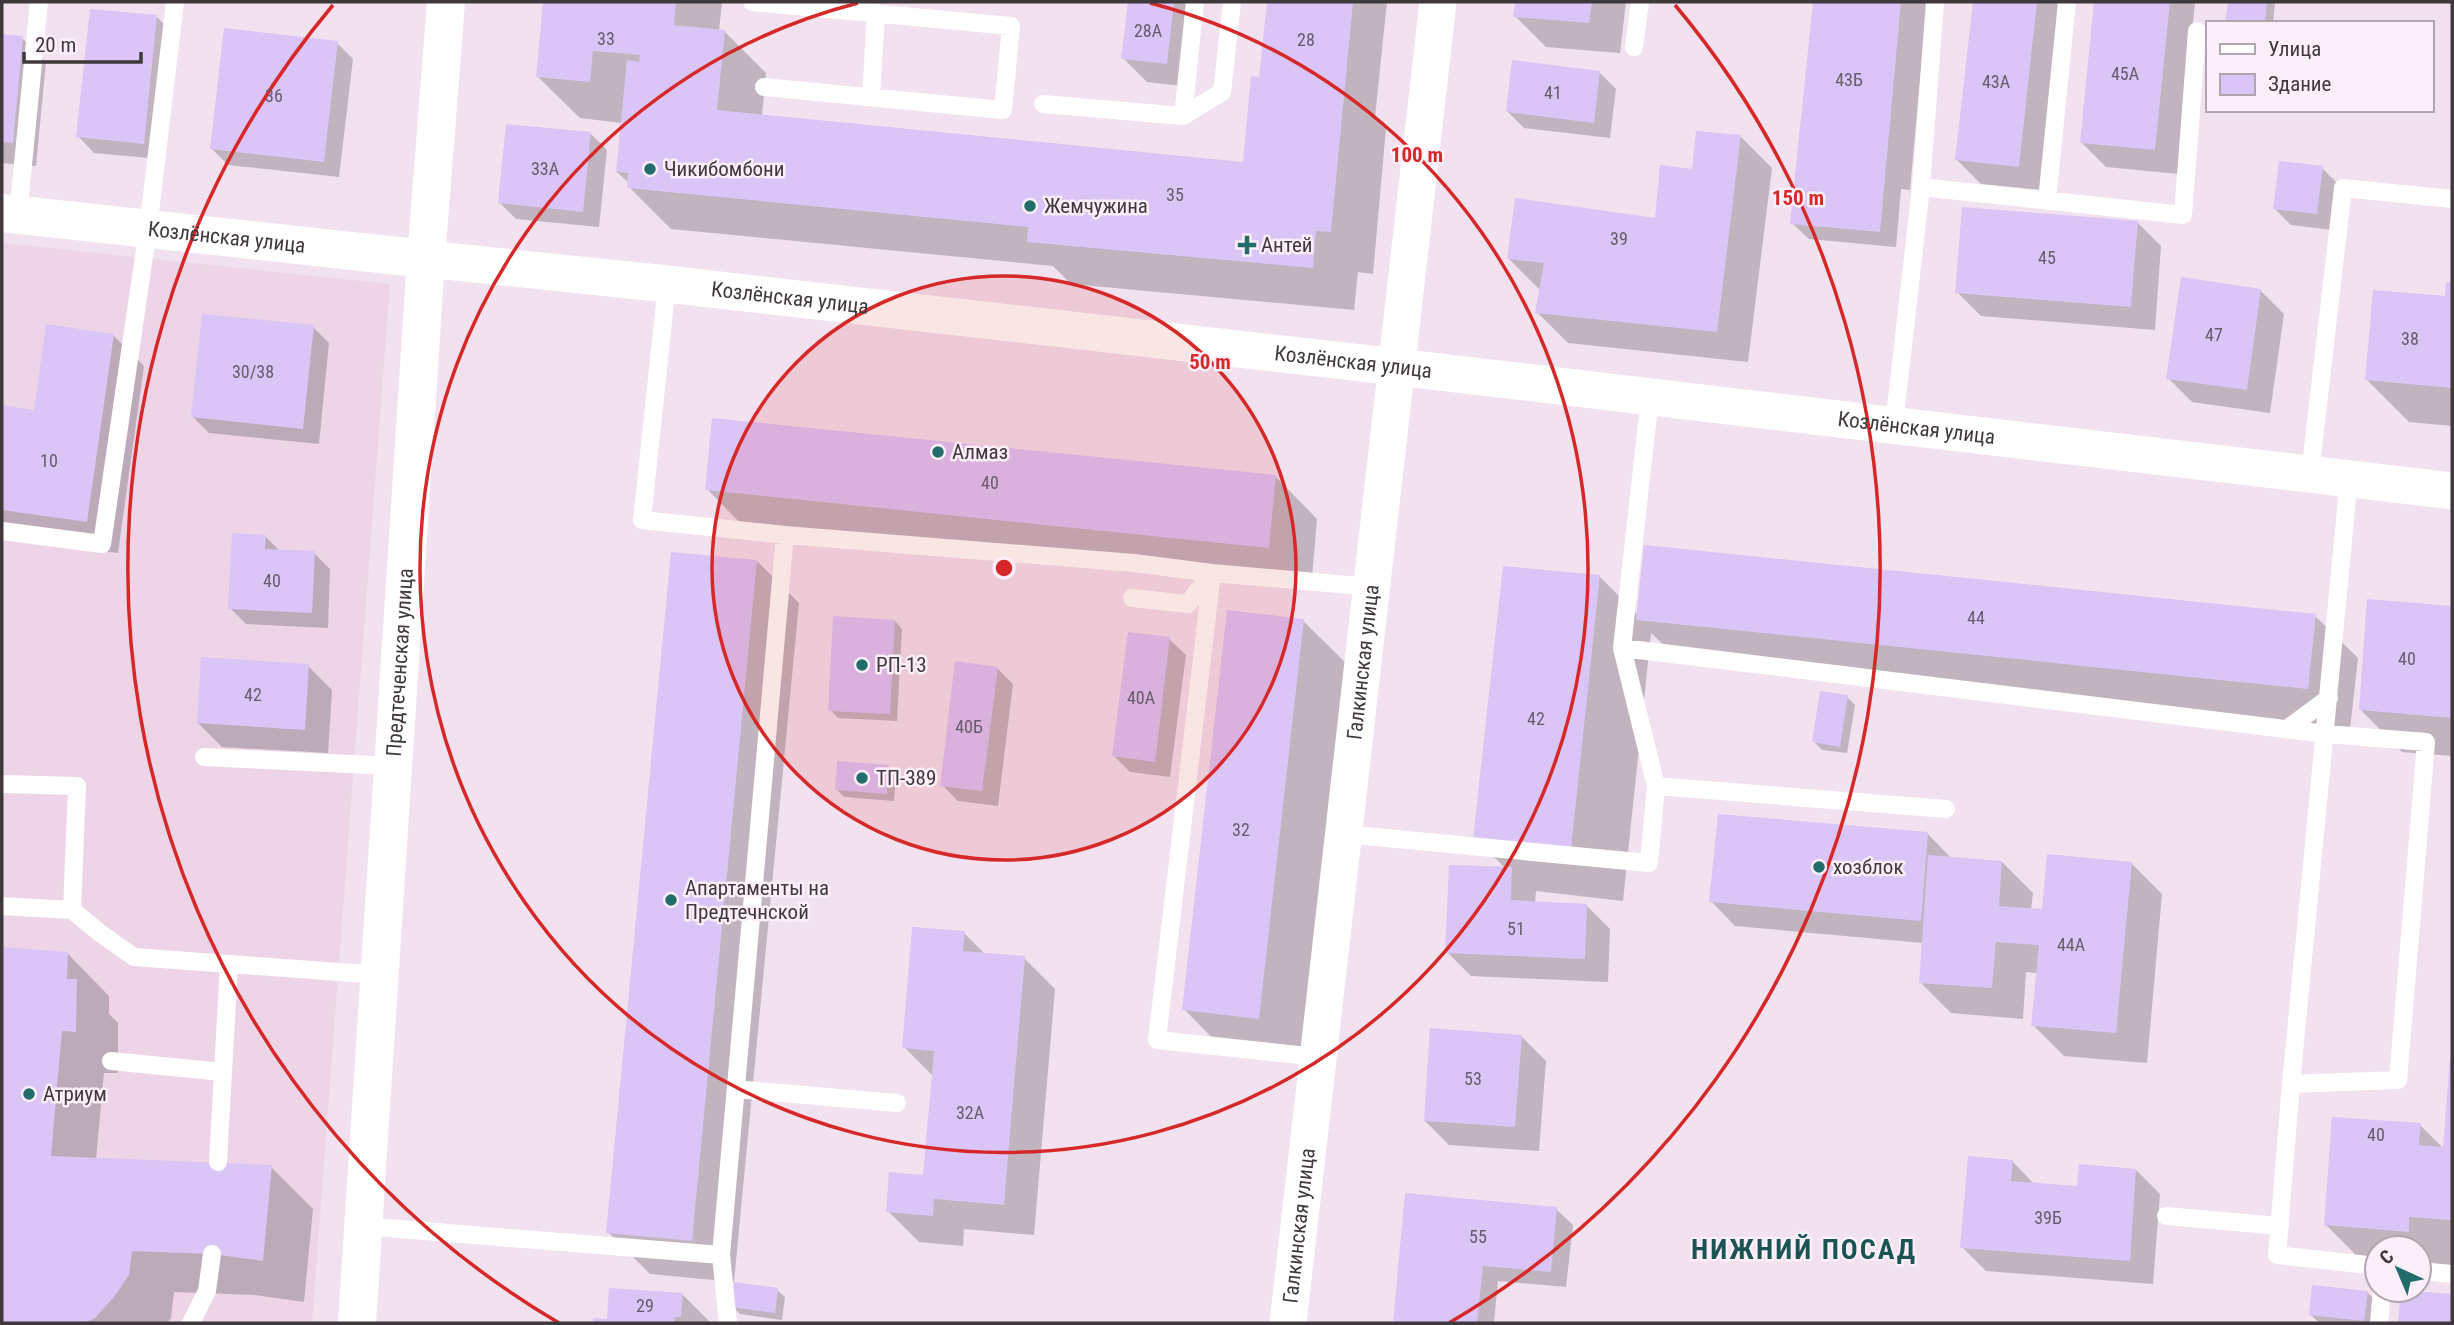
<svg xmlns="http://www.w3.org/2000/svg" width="2454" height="1325" font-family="'Roboto Condensed',sans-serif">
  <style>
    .built { fill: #edd5e7 }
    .shadow { fill: #0003 }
    .building { fill: #dbc4f6 }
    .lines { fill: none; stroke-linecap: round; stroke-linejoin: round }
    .service { stroke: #fff; stroke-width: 18 }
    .minor { stroke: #fff; stroke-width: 37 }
    .tertiary { stroke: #fff; stroke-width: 38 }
    .ring { fill: none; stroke: #d62828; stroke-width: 3.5 }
    .poi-dot { fill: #226d6b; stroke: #fdeffa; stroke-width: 2.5 }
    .labels { text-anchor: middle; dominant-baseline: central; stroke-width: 5; stroke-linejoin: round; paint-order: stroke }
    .number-label { font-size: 18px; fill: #665c6c }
    .poi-label { font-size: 21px; fill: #3f393e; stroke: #fdeffa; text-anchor: start }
    .street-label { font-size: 21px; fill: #3f393e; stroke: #fdeffa }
    .district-label { font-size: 28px; font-weight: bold; letter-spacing: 2px; fill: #1a5553; stroke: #fdeffa }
    .centre { fill: #d62828; stroke: #fdeffa; stroke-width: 3.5 }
    .ring-label { font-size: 21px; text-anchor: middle; font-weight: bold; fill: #d62828; stroke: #fdeffa; stroke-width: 5; stroke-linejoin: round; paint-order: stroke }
  </style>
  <rect width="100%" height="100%" fill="#f2e1ee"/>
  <path class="built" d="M2,243L390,284L312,1323H2Z"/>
  <path class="shadow" d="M545,2H722L719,31H724L766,73L762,116L1244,164L1264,79L1261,76L1269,2H1387L1375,117L1386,128L1373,274L1358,272L1354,310L1071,284L1053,266L671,229L629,187V183L617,172L622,123L580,118L537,76Z
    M1129,2H1200L1191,87L1147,82L1123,58Z
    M1516,2H1626L1620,53L1546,47L1515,16Z
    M1815,2H1927L1910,190L1901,189L1896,247L1809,239L1792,223Z
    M1974,2H2062L2043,190L1981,184L1957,160Z
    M2096,2H2195L2179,174L2106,167L2082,143Z
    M2229,2H2275L2273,23H2227Z
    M157,17L173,33L160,159L94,153L78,136Z
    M2,36L22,38L46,62L36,166L2,163Z
    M337,43L353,59L339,177L228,165L212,149Z
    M1600,73L1616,89L1610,138L1524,128L1508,112Z
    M591,134L607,150L599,227L516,219L500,203Z
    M1741,137L1772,168L1748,362L1568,343L1537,312L1541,291L1509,259L1657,220L1694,171Z
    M2322,168L2338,184L2332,230L2291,225L2275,209Z
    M2137,222L2161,246L2155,330L1981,316L1957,292Z
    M2448,284H2452V426L2409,422L2367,380L2446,298Z
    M2260,290L2284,314L2270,413L2192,402L2168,378Z
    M313,327L329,343L319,444L209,433L193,417Z
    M113,335L144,366L118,553L2,536V407L35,412Z
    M1275,476L1317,519L1311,590L749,532L707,489Z
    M265,536L280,551L314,553L330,569L328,628L246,624L230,608Z
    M757,561L799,603L734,1282L650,1274L608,1232Z
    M1599,576L1638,615L2315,616L2358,658L2350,730L1680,661L1651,633L1623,901L1536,891L1535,903L1586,905L1610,929L1608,982L1471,976L1447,952L1506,869L1475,838Z
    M2369,601L2452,608V756L2402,752L2360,709Z
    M895,621L902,629L897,721L838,718L830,710Z
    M1303,621L1346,663L1301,1060L1226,1052L1184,1009Z
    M1169,639L1186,655L1170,777L1130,772L1114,756Z
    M308,666L332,690L328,753L222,747L198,723Z
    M997,668L1013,684L998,806L958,801L942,785Z
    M1847,697L1855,705L1847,753L1822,750L1814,742Z
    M888,767L896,775L894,801L844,797L836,789Z
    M1928,834L1952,859L2002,862L2033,893L2031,910L2044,911L2131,863L2162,894L2147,1063L2064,1056L2033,1025L2038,973L2026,972L2023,1019L1951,1013L1920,982L1923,943L1735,926L1711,901Z
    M964,933L986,955L1024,958L1055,989L1034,1235L964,1229L963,1246L919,1242L888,1211L924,1177L933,1076L904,1047Z
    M2,949L67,953L109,996V1014L118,1023V1073H104L96,1159L271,1167L313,1209L304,1302L255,1295L174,1292L171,1318L167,1323H2Z
    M1522,1037L1546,1061L1539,1151L1449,1145L1425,1121Z
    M2452,1056V1258L2450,1273L2419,1271V1248H2377V1268L2368,1267L2326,1225L2420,1125L2445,1150Z
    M2012,1161L2035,1185L2078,1188L2136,1170L2160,1194L2153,1284L1986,1271L1962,1247Z
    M1407,1195L1556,1209L1573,1225L1566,1287L1498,1281L1494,1323H1395Z
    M777,1290L785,1297L782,1320L740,1314L732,1306Z
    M2367,1292L2375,1300L2372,1323H2319L2311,1315Z
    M682,1294L711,1323H594L595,1320L609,1321Z"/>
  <path class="building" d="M543,2H676L674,25L725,30L717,110L1243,162L1251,76L1259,77L1267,2H1353L1331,232L1316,231L1313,268L1027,242L1028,227L627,188L628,173L616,172L627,60L639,62L640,55L593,51L590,82L536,77Z
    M1128,2H1174L1167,64L1121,59Z
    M1515,2H1592L1589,23L1513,17Z
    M1813,2H1901L1880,232L1790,224Z
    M1973,2H2037L2019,167L1955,160Z
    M2094,2H2170L2155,150L2080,143Z
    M2228,2H2267L2265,23H2225Z
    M90,9L157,15L144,144L76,137Z
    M224,28L338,41L324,162L210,149Z
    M2,34L23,36L13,143L2,142Z
    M1512,60L1600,71L1594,123L1506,112Z
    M506,124L591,132L583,212L498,203Z
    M1696,131L1741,135L1717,332L1535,313L1544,263L1507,259L1515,198L1655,218L1660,165L1692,169Z
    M2279,161L2323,166L2317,214L2273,209Z
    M1962,207L2138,221L2131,307L1955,293Z
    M2181,277L2261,289L2247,390L2166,379Z
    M2446,282L2452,283V388L2365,380L2373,290L2445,296Z
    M202,314L314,325L303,429L191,417Z
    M46,324L114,334L87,522L2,510V405L34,410Z
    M712,418L1276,475L1269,548L705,490Z
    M232,533L266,535L265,549L315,551L312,613L228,609Z
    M1644,545L2316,614L2308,689L1636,620Z
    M671,552L757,560L692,1241L606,1233Z
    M1503,566L1600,575L1571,849L1473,839Z
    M2367,599L2452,606V718L2359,710Z
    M1227,610L1304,619L1259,1019L1182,1010Z
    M833,616L895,620L890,714L828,711Z
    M1128,632L1170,637L1155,762L1112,756Z
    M201,657L309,664L305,730L197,723Z
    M955,661L998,667L982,791L940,786Z
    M1820,691L1848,695L1840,747L1812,742Z
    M837,761L889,765L887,794L835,790Z
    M1718,814L1928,832L1921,921L1709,902Z
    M2047,854L2132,862L2116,1033L2031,1026L2039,945L1996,942L1992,988L1919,983L1928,855L2002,861L1999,906L2042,909Z
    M1449,865L1512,867L1511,900L1587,904L1585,959L1445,953Z
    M912,927L965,931L963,951L1025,956L1004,1205L934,1199L933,1216L886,1212L889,1172L923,1175L934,1051L902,1048Z
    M2,947L68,952L67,979H77L76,1032L62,1031L51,1156L272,1165L263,1261L212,1254L132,1251L129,1275L114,1297L94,1319L82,1323H2Z
    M1430,1028L1522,1035L1515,1127L1424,1121Z
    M2450,1059H2452V1220L2409,1217V1232L2324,1225L2332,1117L2421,1123L2419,1145L2443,1147Z
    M1968,1156L2013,1160L2011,1181L2077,1186L2079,1164L2136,1169L2130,1261L1960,1248Z
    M1405,1193L1557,1207L1551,1272L1483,1266L1477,1323H1393Z
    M734,1282L778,1288L775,1313L730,1307Z
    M2312,1285L2368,1291L2364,1321L2309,1315Z
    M609,1288L683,1293L681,1317H675L674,1323H593V1318L607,1319Z
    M2401,1290L2452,1294V1323H2398Z"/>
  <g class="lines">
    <path class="service" d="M752,2L1011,26L1003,110L764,87
      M1634,47L1640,2
      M871,97L876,13
      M1043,104L1183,116L1222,92L1232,2
      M1183,116L1195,2
      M1921,187L1935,2
      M2047,201L2067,2
      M18,215L39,2
      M1894,425L1921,187L2183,215L2197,31
      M2310,474L2343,188L2452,199
      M2349,478L2291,1084L2277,1255L2377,1266
      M2,531L102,544L148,229L175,2
      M785,535L1134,563L1212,573L1372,587
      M1212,573L1157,1040L1318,1057
      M1132,598L1188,604L1209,576
      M1622,648L2326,734L2426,742L2398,1080L2291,1084
      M2287,729L2329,698
      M204,757L393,766
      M2,784L77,786L72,910
      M1656,786L1946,809
      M1344,834L1649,863L1656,786L1622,648L1650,397
      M2,906L72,910L100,933L134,957L380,975
      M111,1061L223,1072
      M736,1089L897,1103
      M218,1162L229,964
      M2166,1216L2280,1226
      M363,1226L721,1255L785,535L642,520L667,284
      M721,1255L728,1323
      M2419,1271L2452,1274
      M191,1323L207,1291L212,1254
      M2379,1323L2382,1290"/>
    <g class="minor">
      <path id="s1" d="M426,259L667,284L1397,367L2452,491"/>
      <path id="s2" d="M1288,1323L1438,2"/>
    </g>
    <g class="tertiary">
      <path id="s3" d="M2,213L426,259"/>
      <path id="s4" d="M357,1323L426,259L446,2"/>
    </g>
  </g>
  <circle cx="1004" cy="568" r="292" fill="#d62828" fill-opacity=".12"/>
  <g class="ring">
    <circle cx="1004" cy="568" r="292"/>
    <path d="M1150 3A584 584 0 1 1 858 3"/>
    <path d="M559 1323A876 876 0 0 1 333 5M1675 5A876 876 0 0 1 1449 1323"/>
  </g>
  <g class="poi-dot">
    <circle cx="650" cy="169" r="7"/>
    <circle cx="1030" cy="206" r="7"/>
    <path d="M1243.5 234.5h7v7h7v7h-7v7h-7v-7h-7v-7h7z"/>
    <circle cx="938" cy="452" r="7"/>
    <circle cx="862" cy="665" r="7"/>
    <circle cx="862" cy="778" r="7"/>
    <circle cx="1819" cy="867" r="7"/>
    <circle cx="671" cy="900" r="7"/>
    <circle cx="29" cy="1094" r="7"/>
  </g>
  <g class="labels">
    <g class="number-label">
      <text x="1148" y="30">28А</text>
      <text x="606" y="38">33</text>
      <text x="1306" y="39">28</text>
      <text x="2125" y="73">45А</text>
      <text x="1849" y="79">43Б</text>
      <text x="1996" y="81">43А</text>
      <text x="1553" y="92">41</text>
      <text x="274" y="95">36</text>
      <text x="545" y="168">33А</text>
      <text x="1175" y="194">35</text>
      <text x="1619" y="238">39</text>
      <text x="2047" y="257">45</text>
      <text x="2214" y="334">47</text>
      <text x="2410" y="338">38</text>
      <text x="253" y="371">30/38</text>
      <text x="49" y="460">10</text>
      <text x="990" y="482">40</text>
      <text x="272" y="580">40</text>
      <text x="1976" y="617">44</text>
      <text x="2407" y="658">40</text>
      <text x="253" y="694">42</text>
      <text x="1141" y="697">40А</text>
      <text x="1536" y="718">42</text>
      <text x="969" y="726">40Б</text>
      <text x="1241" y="829">32</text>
      <text x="1516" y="928">51</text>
      <text x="2071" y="944">44А</text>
      <text x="1473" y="1078">53</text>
      <text x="970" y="1112">32А</text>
      <text x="2376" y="1134">40</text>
      <text x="2048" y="1217">39Б</text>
      <text x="1478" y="1236">55</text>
      <text x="645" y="1305">29</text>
    </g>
    <g class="poi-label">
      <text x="664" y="169">Чикибомбони</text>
      <text x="1044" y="206">Жемчужина</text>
      <text x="1261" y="245">Антей</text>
      <text x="952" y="452">Алмаз</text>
      <text x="876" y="665">РП-13</text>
      <text x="876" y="778">ТП-389</text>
      <text x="1833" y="867">хозблок</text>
      <text x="685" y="888">Апартаменты на<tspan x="685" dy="24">Предтечнской</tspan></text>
      <text x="43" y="1094">Атриум</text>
    </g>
    <g class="street-label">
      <text stroke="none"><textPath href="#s3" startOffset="226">Козлёнская улица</textPath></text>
      <text stroke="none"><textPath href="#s1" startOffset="366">Козлёнская улица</textPath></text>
      <text stroke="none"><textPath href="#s1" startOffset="933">Козлёнская улица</textPath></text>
      <text stroke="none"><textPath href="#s1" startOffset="1500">Козлёнская улица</textPath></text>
      <text stroke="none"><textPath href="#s4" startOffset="662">Предтеченская улица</textPath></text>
      <text stroke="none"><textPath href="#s2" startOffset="665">Галкинская улица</textPath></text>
      <text stroke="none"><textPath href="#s2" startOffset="98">Галкинская улица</textPath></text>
    </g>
    <g class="district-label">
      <text x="1804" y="1249">НИЖНИЙ ПОСАД</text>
    </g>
  </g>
  <circle cx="1004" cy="568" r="10" class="centre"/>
  <g class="ring-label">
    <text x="1417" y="162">100 m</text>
    <text x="1798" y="205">150 m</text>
    <text x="1210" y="369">50 m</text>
  </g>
  <rect width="2454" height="1325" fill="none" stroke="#3f393e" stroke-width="7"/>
  <rect x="2206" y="21" width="228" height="91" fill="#fdeffa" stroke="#b1a6af" stroke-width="2"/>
  <rect x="2220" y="44" width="35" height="10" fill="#ffffff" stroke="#b1a6af" stroke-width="2"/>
  <text x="2268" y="56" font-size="21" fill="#3f393e">Улица</text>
  <rect x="2220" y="74" width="35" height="21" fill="#dbc4f6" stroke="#b1a6af" stroke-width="2"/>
  <text x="2268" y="91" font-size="21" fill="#3f393e">Здание</text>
  <g transform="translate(2398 1269) rotate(316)"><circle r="33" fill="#fdeffa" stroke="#b1a6af" stroke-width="2"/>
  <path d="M0-5L12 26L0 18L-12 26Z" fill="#226d6b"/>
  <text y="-10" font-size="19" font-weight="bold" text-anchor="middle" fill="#3f393e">С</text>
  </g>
  <path d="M24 52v10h117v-10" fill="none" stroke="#3f393e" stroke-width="3.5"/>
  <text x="35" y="52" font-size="21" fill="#3f393e" stroke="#fdeffa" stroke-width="5" paint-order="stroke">20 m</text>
</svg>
